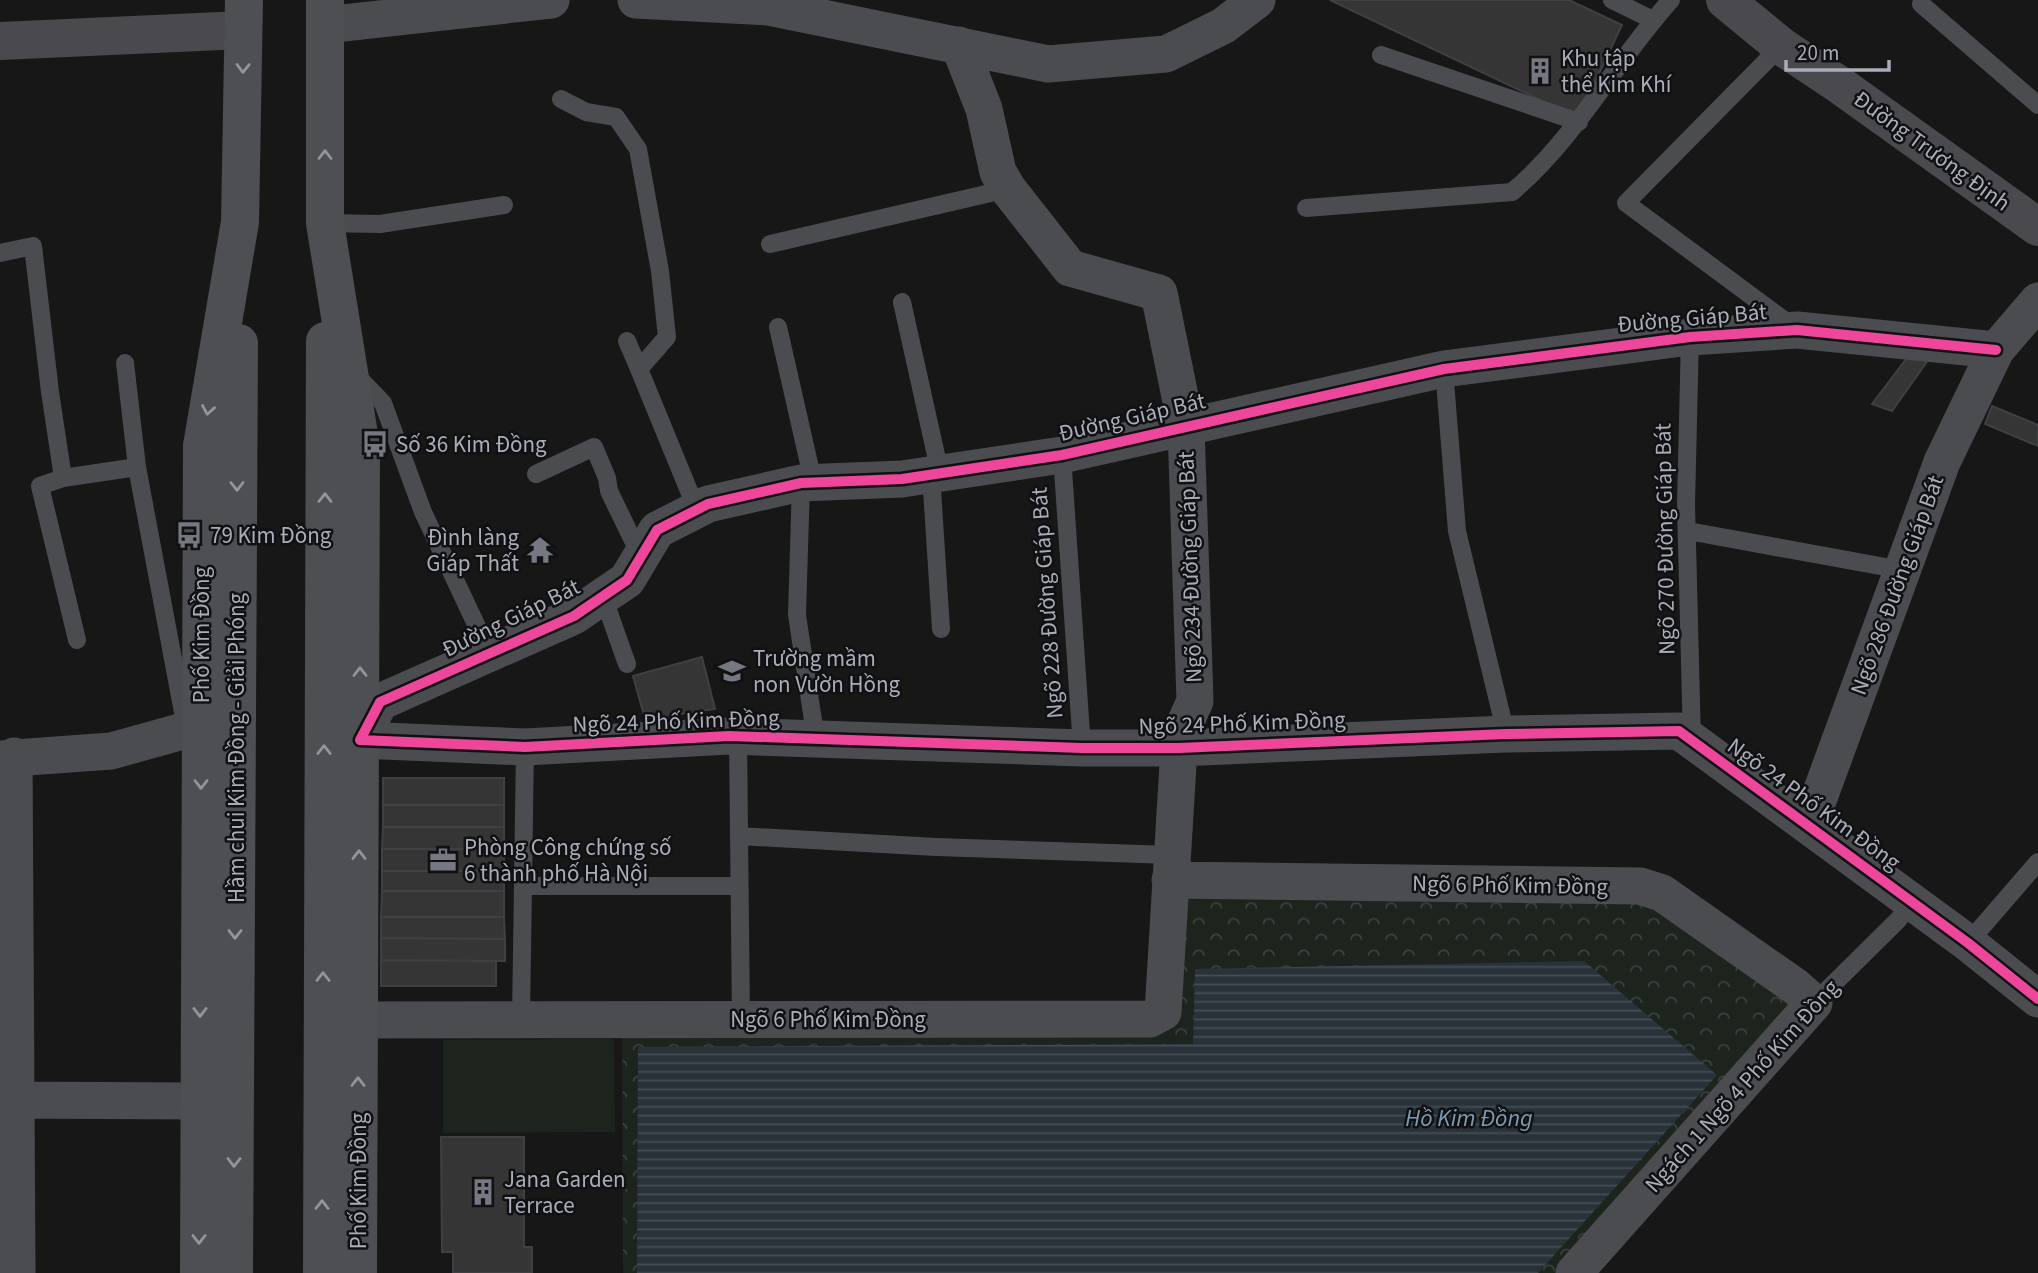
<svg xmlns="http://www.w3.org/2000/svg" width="2038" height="1273" font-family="'Source Sans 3',sans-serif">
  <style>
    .park { fill: url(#park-crowns) }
    .garden { fill: #1d241e }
    .water { fill: url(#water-rules) }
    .building { fill: #353536; stroke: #3f4043; stroke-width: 2 }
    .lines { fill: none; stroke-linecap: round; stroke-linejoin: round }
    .lane { stroke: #4b4c50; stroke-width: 18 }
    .street { stroke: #4b4c50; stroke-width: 37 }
    .secondary { stroke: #4a4a4e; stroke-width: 38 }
    .primary { stroke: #4d4f52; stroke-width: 38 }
    .cycleway-casing { stroke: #111113; stroke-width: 15 }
    .cycleway { stroke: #ed469a; stroke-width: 10 }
    .oneway { stroke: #91969e }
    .labels { text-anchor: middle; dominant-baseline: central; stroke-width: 5; stroke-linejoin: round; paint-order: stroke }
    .poi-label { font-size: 23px; fill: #a8adb8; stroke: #111113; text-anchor: start }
    .street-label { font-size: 23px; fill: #a8adb8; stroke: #111113 }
    .water-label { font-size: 24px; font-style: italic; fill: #7f9bb3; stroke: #111113 }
  </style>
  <defs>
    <pattern id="park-crowns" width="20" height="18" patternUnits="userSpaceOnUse" patternTransform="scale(1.75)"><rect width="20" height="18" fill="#1d241e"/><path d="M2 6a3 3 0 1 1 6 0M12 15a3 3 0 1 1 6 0" fill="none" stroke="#3b413d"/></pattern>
    <pattern id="water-rules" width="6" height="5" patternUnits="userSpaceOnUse" patternTransform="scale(1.75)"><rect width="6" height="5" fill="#2a3239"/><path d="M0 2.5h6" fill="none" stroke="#464d54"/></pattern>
  </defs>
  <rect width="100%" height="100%" fill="#171717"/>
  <path class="park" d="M1180,890L1642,896L1802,1006L1562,1273H623L622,1028H1157Z"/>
  <path class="garden" d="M614,1039L615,1132L443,1133V1040Z"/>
  <path class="water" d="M1584,961L1717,1075L1538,1273H637L638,1047L1193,1044L1195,969Z"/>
  <path class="building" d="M1330,0H1569L1622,25L1578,118Z
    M1913,350L1933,353L1892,411L1872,404Z
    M1992,406L2038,425V446L1985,424Z
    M702,657L715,709L645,719L633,676Z
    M383,778H504V805H383Z
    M383,805H504V827H383Z
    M383,827H504V849H382Z
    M382,849H504V871H382Z
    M382,871H504V891H382Z
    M382,891H504V917H381Z
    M381,917H504L505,939L381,938Z
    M381,938L505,939V961L381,960Z
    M381,960L496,961V986H381Z
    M441,1137H524V1247H532V1273H453V1252H442Z"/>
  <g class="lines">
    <path class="lane" d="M1612,0L1653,20
      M1921,4L2038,105
      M1781,46L1626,203L1792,326
      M1381,55L1579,122
      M561,99L586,112L616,117L638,149L660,271L667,337L639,369L696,508
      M1306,208L1512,192C1576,138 1615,62 1671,0
      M325,223L380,224L504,205
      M770,244L1008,189
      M0,253L33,246L50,392L63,478L137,467
      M902,302L940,473
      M778,327L813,481
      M1690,337L1686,504L1692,741
      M627,341L639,369
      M125,363L137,467L186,728
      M1444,369L1457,531L1506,734
      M356,375L383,403L423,512L490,654
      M1062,455L1082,748
      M536,474L594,447L607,478L609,491L641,557
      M931,474L941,629
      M63,478L40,486L77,640
      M801,483L797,615L816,740
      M1688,531L1902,570
      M603,596L627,664
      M738,737L741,1019
      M739,836L936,847L1171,855
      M523,886H739
      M1968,943L2038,862
      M1814,1003L1898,920L1912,902
      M521,1019L525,747"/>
    <path class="street" d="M636,0L769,7L1048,64L1166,54L1223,26L1257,0
      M325,25L551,0
      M1996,350L1797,330L1690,337L1444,369L1062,455L902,479L801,483L708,504L657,530L627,580L574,616L380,702L360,740L525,747L729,736L1082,748H1179L1506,734L1679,731L1968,943L2038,999
      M14,756L17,1273
      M0,759L111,751L201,726
      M1809,825L1942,462L1996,350L2038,301
      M1170,880L1640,886L1662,893L1796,987L1814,1003L1574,1273
      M358,1020L1150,1019L1163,1012L1179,748L1183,728L1195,701L1186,426L1159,293L1070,268L1008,189L998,172L984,109L959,45
      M0,1100L200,1101"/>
    <path class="secondary" d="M1725,0L1781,46L1841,86L2038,227
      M0,41L243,30"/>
    <path class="primary" d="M325,0V223L361,447L358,1273
      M199,1273L202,446L240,222L244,0
      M234,1273L239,343
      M322,1273L325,341"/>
    <defs>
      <path id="cycleway" d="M1996,350L1797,330L1690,337L1444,369L1062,455L902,479L801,483L708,504L657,530L627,580L574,616L380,702L360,740L525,747L729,736L1082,748H1179L1506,734L1679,731L1968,943L2038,999"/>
    </defs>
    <use href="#cycleway" class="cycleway-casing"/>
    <use href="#cycleway" class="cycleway"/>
  </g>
  <defs><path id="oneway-chevron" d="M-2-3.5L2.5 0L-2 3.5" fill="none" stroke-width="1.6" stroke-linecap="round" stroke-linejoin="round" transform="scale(1.75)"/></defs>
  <g class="oneway">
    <use href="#oneway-chevron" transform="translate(243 68) rotate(91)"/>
    <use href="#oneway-chevron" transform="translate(325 155) rotate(-90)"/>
    <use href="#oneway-chevron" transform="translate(208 410) rotate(100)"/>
    <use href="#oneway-chevron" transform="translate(237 486) rotate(90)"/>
    <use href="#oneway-chevron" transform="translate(325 498) rotate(-90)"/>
    <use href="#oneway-chevron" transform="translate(360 672) rotate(-90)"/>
    <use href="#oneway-chevron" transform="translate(324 750) rotate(-90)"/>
    <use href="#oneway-chevron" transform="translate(201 784) rotate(90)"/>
    <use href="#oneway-chevron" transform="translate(359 855) rotate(-90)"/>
    <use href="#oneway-chevron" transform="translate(235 934) rotate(90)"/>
    <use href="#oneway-chevron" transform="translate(323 977) rotate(-90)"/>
    <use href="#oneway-chevron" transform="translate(200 1012) rotate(90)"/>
    <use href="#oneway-chevron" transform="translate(358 1082) rotate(-90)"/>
    <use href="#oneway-chevron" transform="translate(234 1162) rotate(90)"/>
    <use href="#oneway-chevron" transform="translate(322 1205) rotate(-90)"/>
    <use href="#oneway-chevron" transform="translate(199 1239) rotate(90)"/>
  </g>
  <defs>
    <symbol id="building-bare" viewBox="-9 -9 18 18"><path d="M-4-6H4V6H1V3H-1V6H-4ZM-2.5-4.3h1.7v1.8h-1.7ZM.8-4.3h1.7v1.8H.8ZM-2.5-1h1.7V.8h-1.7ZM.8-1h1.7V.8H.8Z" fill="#757880" stroke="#111113" stroke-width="2.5" paint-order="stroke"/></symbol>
    <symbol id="bus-bare" viewBox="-9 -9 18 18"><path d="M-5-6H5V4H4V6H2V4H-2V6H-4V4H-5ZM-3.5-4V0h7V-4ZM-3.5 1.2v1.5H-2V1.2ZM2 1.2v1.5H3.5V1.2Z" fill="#757880" stroke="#111113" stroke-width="2.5" paint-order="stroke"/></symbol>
    <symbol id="temple-bare" viewBox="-9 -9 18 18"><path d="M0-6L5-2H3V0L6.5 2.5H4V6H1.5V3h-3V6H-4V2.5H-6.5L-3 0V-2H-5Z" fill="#757880" stroke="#111113" stroke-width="2.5" paint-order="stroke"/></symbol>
    <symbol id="school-bare" viewBox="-9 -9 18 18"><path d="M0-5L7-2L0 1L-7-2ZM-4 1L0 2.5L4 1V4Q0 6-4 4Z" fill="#757880" stroke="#111113" stroke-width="2.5" paint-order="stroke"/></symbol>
    <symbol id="office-bare" viewBox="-9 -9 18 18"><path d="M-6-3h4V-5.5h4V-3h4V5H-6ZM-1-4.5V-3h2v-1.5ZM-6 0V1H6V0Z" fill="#757880" stroke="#111113" stroke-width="2.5" paint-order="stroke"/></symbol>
  </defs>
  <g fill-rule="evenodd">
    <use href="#building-bare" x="1521" y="52" width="38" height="38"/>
    <use href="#bus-bare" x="356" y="425" width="38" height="38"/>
    <use href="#bus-bare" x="170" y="516" width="38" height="38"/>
    <use href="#temple-bare" x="521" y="531" width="38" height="38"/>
    <use href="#school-bare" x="713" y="652" width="38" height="38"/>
    <use href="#office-bare" x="424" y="841" width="38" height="38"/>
    <use href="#building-bare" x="464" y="1173" width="38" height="38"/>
  </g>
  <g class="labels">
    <g class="poi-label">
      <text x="1561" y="58">Khu tập<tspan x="1561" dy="26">thể Kim Khí</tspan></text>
      <text x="396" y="444">Số 36 Kim Đồng</text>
      <text x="210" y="535">79 Kim Đồng</text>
      <text x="519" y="537" text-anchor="end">Đình làng<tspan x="519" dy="26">Giáp Thất</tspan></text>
      <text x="753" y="658">Trường mầm<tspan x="753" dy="26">non Vườn Hồng</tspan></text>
      <text x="464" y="847">Phòng Công chứng số<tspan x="464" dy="26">6 thành phố Hà Nội</tspan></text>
      <text x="504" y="1179">Jana Garden<tspan x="504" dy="26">Terrace</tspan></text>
    </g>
    <g class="street-label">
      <text transform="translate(1932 151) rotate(36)">Đường Trương Định</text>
      <text transform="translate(1692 318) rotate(-5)">Đường Giáp Bát</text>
      <text transform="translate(1132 417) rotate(-13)">Đường Giáp Bát</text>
      <text transform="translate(1665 539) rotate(-91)">Ngõ 270 Đường Giáp Bát</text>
      <text transform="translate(1190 567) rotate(-92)">Ngõ 234 Đường Giáp Bát</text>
      <text transform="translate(1897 585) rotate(-70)">Ngõ 286 Đường Giáp Bát</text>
      <text transform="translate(1047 603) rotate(-94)">Ngõ 228 Đường Giáp Bát</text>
      <text transform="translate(511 618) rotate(-26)">Đường Giáp Bát</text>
      <text transform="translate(201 635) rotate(-90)">Phố Kim Đồng</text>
      <text transform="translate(676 721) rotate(-2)">Ngõ 24 Phố Kim Đồng</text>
      <text transform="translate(1242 723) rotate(-2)">Ngõ 24 Phố Kim Đồng</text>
      <text transform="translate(236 748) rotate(-90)">Hầm chui Kim Đồng - Giải Phóng</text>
      <text transform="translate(1814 804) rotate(36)">Ngõ 24 Phố Kim Đồng</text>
      <text transform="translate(1510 885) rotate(1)">Ngõ 6 Phố Kim Đồng</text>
      <text x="828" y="1019">Ngõ 6 Phố Kim Đồng</text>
      <text transform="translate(1742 1086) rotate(-48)">Ngách 1 Ngõ 4 Phố Kim Đồng</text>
      <text transform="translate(358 1181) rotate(-90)">Phố Kim Đồng</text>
    </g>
    <g class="water-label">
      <text x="1469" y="1118">Hồ Kim Đồng</text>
    </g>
  </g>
  <path d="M1786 60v10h103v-10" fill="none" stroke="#a8adb8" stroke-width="3.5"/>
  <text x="1797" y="60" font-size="21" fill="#a8adb8" stroke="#111113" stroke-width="5" paint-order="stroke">20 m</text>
</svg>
